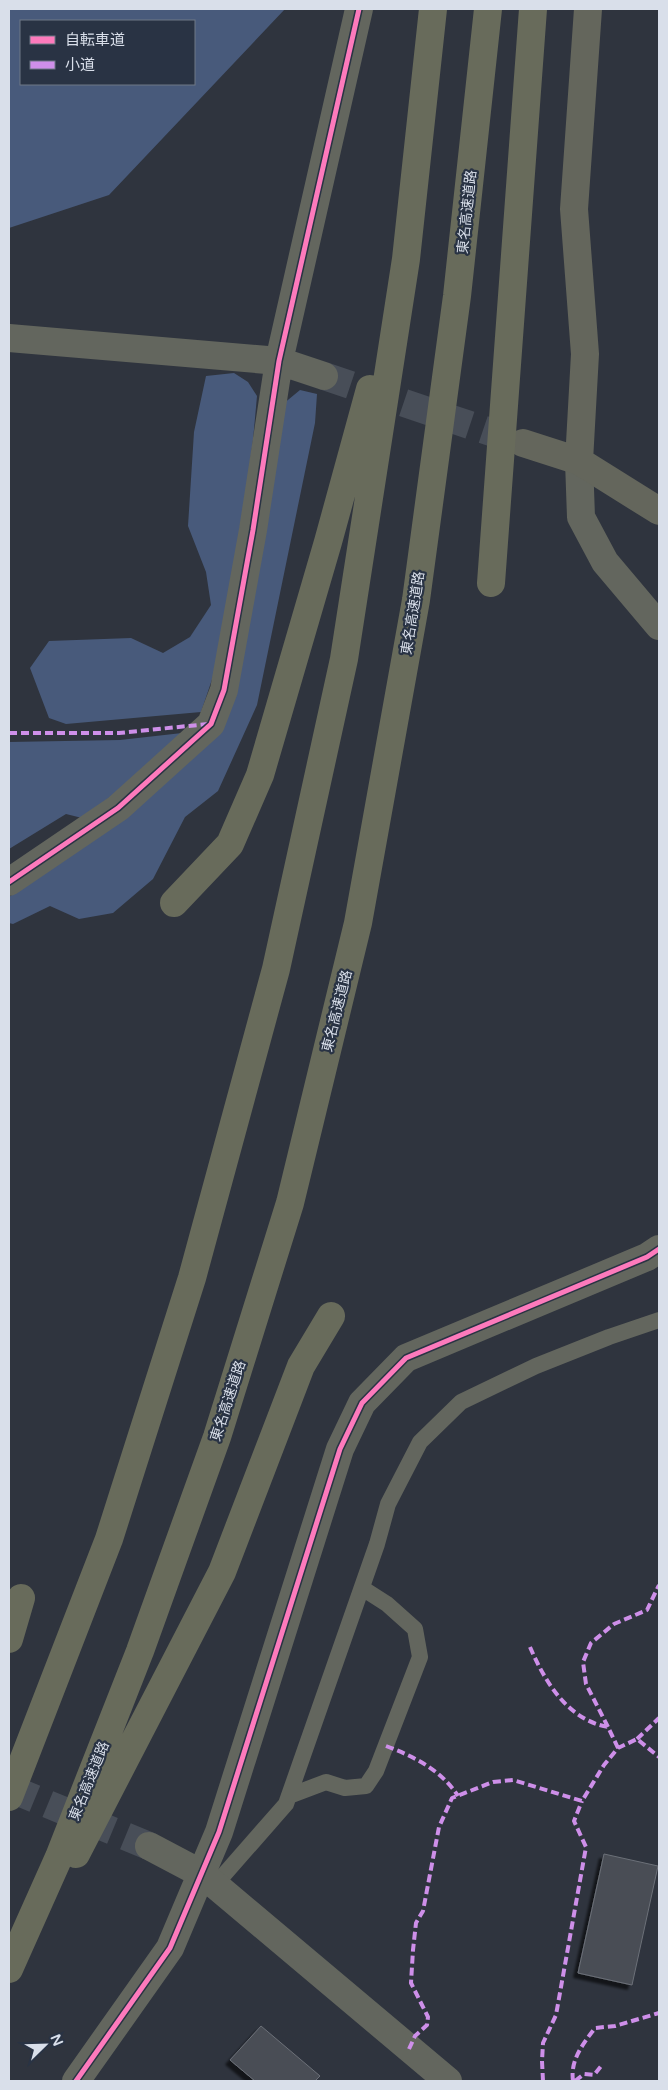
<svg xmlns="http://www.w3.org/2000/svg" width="668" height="2090" font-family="'Varela Round','Noto Sans JP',sans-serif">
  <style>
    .forest { fill: #485a7b; fill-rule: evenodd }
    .building { fill: #484d55; stroke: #6c7078; filter: url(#shadow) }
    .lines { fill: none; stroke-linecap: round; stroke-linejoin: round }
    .street-tunnel { stroke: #484e58; stroke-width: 28; stroke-dasharray: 28 14; stroke-linecap: butt }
    .lane { stroke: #63665e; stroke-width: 16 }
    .street { stroke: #63665e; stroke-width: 28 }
    .secondary { stroke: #64665c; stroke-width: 28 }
    .highway { stroke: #686b5b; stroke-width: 28 }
    .quiet { stroke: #ce8fe9; stroke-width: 4; stroke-dasharray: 8 4; stroke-linecap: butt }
    .cycleway-casing { stroke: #293344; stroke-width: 8 }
    .cycleway { stroke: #fd7abc; stroke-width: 5 }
    .labels { text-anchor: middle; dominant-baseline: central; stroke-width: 4.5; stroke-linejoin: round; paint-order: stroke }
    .street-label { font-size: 14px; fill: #d9dfea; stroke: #293344 }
  </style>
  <defs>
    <filter id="shadow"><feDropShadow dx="-4.5" dy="4.5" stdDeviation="1" flood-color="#0009"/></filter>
  </defs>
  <rect width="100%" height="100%" fill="#2f343e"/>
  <path class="forest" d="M9,9H285L109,195L9,228ZM21,21H194V84H21Z
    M234,373L248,382L257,396L253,440L226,638L201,712L66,724L49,718L30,668L49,641L131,638L163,653L190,637L211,605L206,572L188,526L194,432L206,376Z
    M300,390L317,394L315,423L257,705L218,791L185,817L153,879L113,913L79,919L50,906L13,924L9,923V897L84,844L214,739L277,409Z
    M191,732L160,760L82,818L66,814L9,849V742L120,740Z"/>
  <path class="building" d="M604,1854L658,1866L632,1985L578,1973Z
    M261,2026L320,2076L315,2081H255L230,2060Z"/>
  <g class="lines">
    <path class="street-tunnel" d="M324,376L523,443
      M9,1788L149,1846"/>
    <path class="lane" d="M289,1796L326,1782L345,1788L366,1786L376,1771L420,1657L415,1629L387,1604L362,1588
      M215,1885L286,1804L377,1544L388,1504L420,1442L461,1402L536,1366L609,1337L659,1320"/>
    <path class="street" d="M9,338L279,361L324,376
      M579,461L581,517L605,562L659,626
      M9,882L118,808L211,724L224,690L253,530L279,361L359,9
      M149,1846L202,1874L448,2081
      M76,2081L170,1948L219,1832L340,1449L362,1403L406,1358L647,1257L659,1249"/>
    <path class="secondary" d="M523,443L579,461L659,511
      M579,461L585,354L574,209L588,9"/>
    <path class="highway" d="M491,583L533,9
      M174,903L230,844L260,775L328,542L370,389
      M9,1639L21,1598
      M9,1797L109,1539L192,1278L276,969L344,659L406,259L433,9
      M76,1854L222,1572L301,1366L331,1316
      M9,1969L59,1857L140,1651L217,1437L290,1203L358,923L416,600L457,296L488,9"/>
    <path class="quiet" d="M9,733H119L208,724
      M530,1647C545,1682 568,1720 608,1727L618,1748
      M608,1727L586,1684L583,1662L591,1643L614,1624L647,1610L659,1585
      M637,1739L659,1718
      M386,1746C415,1757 441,1770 458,1796
      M409,2049L415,2036L427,2025L428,2017L411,1983L413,1950L416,1923L423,1911L439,1827L452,1798L493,1782L513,1780L582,1801L604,1765L618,1748L637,1739L659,1757
      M543,2081L542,2061L543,2043L556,2015L586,1847L574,1821L582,1801
      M573,2081C570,2060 583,2044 595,2028L615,2026L659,2013
      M575,2081L584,2074L594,2075L602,2065"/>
    <defs>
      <path id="cycleway" d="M9,882L118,808L211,724L224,690L253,530L279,361L359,9
        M76,2081L170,1948L219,1832L340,1449L362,1403L406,1358L647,1257L659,1249"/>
    </defs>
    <use href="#cycleway" class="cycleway-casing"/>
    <use href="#cycleway" class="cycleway"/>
  </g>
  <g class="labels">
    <g class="street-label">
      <text transform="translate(467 212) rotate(-84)">東名高速道路</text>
      <text transform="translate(413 613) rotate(-81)">東名高速道路</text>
      <text transform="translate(337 1011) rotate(-76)">東名高速道路</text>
      <text transform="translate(228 1401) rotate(-72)">東名高速道路</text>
      <text transform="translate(89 1781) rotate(-68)">東名高速道路</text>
    </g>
  </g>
  <rect width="668" height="2090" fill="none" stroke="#d9dfea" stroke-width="20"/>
  <rect x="20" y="20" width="175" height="65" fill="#293344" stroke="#6f7886"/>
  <rect x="30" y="36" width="25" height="8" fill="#fd7abc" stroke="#6f7886"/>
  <text x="65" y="45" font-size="15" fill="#d9dfea">自転車道</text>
  <rect x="30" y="61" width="25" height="8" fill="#ce8fe9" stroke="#6f7886"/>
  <text x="65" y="70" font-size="15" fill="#d9dfea">小道</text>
  <g transform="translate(45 2045) rotate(67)" stroke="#293344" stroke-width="4" paint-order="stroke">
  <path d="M0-4L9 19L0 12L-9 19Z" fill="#d9dfea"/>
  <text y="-8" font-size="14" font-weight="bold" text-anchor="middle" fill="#d9dfea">N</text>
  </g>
</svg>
